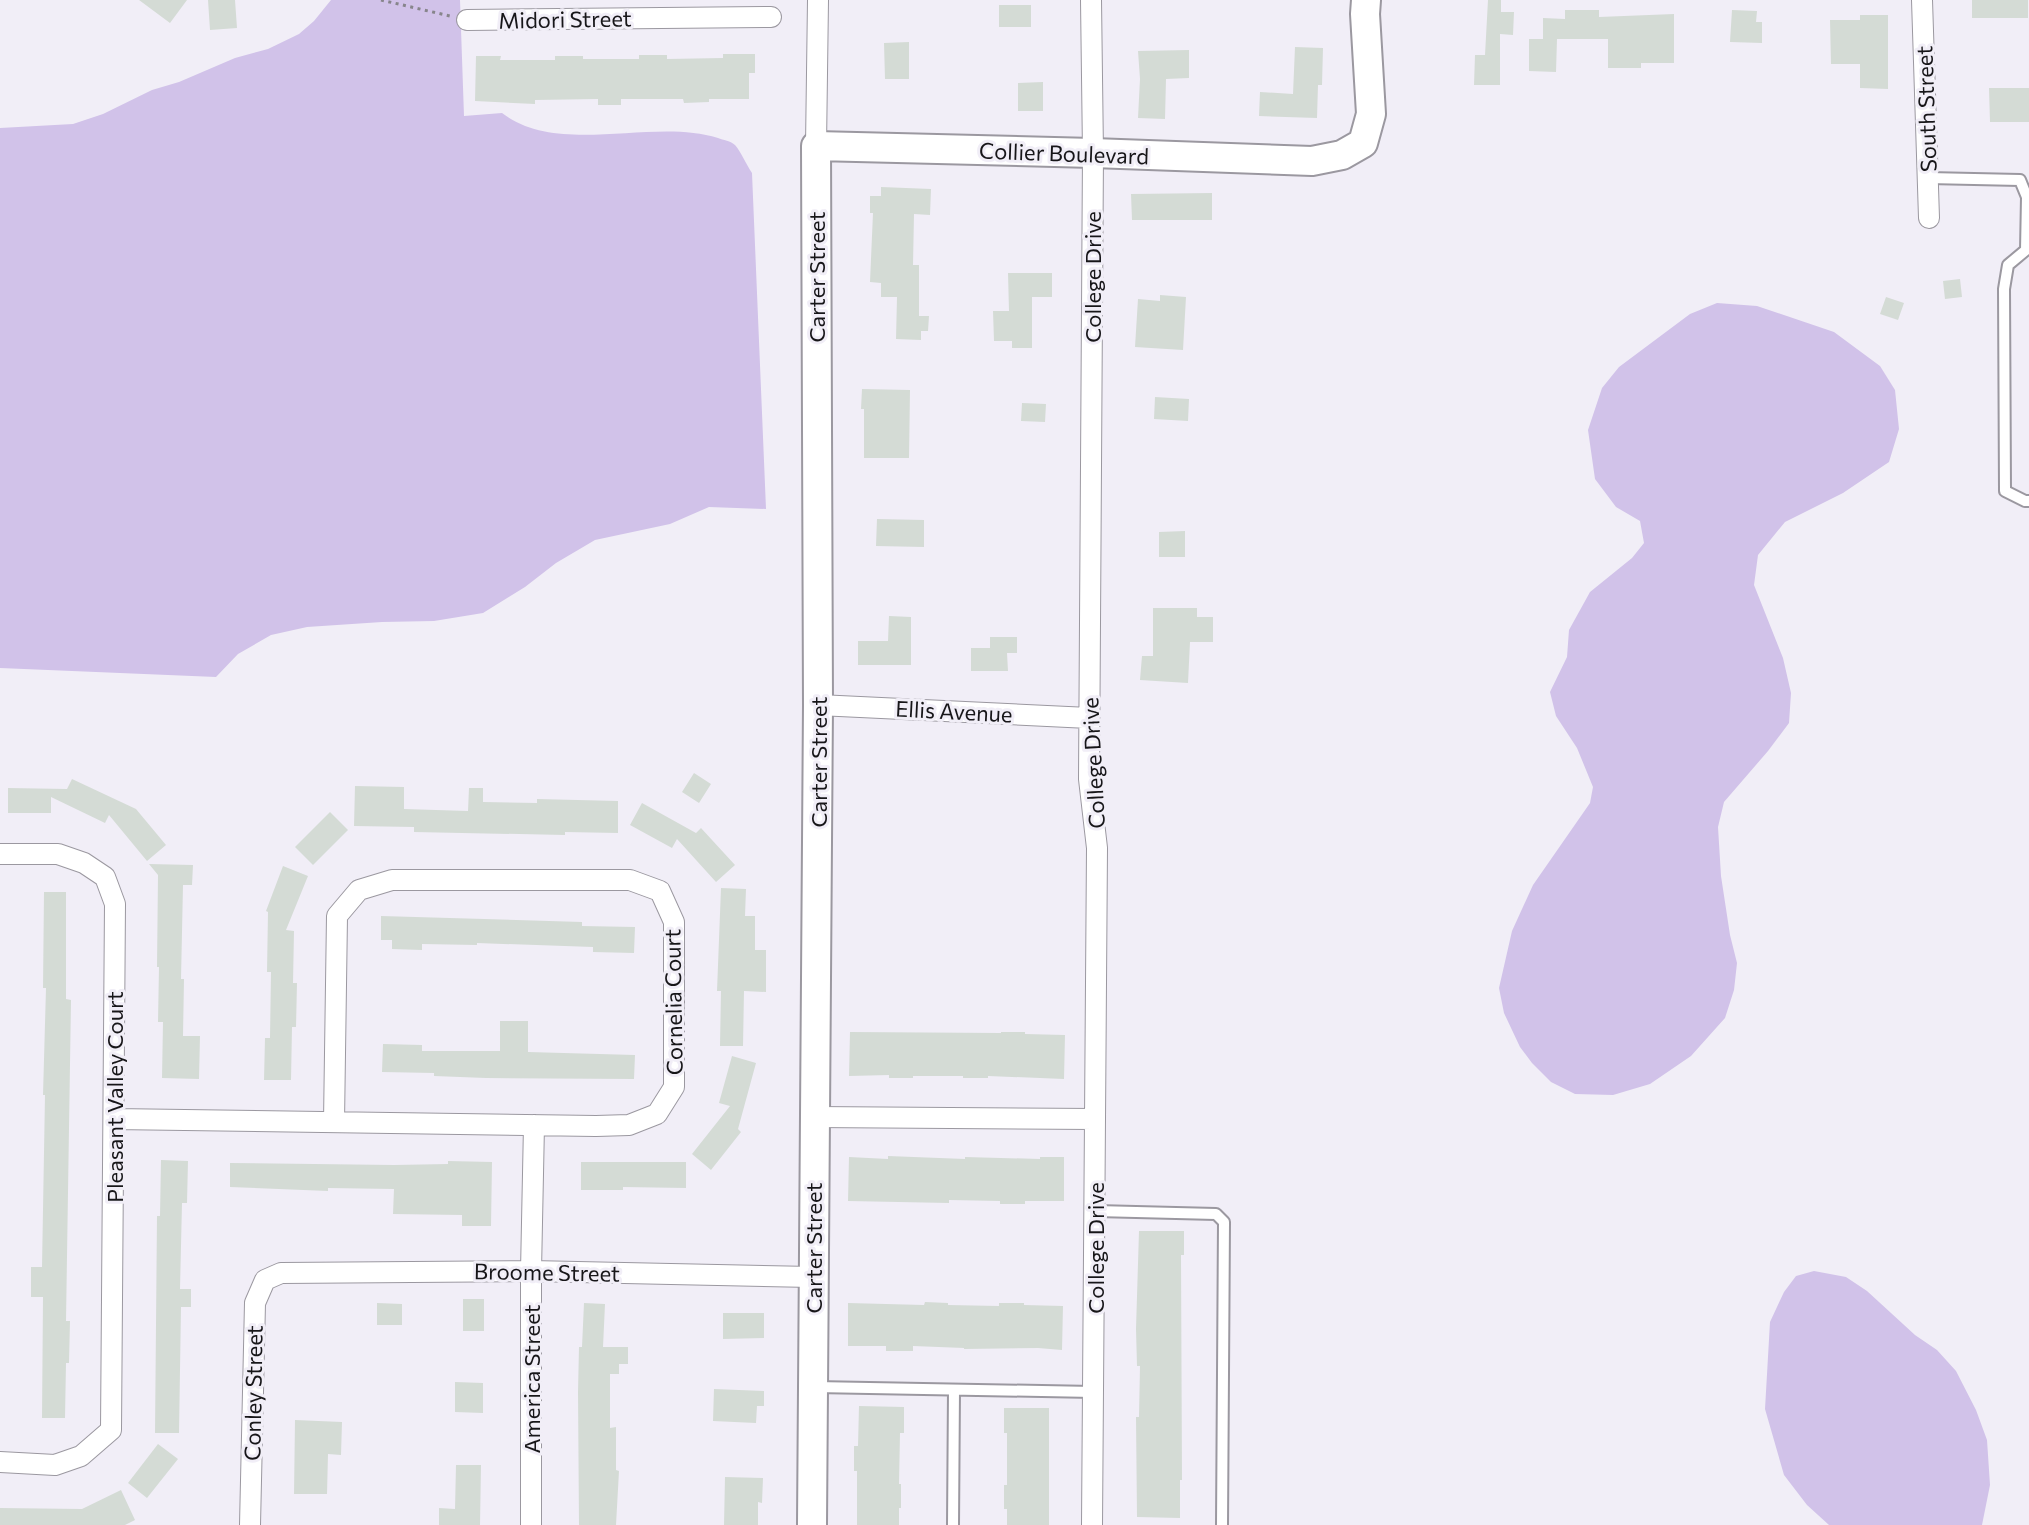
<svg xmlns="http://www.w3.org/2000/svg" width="2029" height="1525" font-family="Commissioner,sans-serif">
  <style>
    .green { fill: #d1c2e9 }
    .building { fill: #d4dbd5 }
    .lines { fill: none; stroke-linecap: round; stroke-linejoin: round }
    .lane-casing { stroke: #9b98a0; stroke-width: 14 }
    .street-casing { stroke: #9b98a0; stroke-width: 22 }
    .secondary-casing { stroke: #9b98a0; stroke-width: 32 }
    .path { stroke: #87858b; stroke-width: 3; stroke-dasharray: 3 4.5; stroke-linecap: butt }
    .lane { stroke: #fff; stroke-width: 10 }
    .street { stroke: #fff; stroke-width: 20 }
    .secondary { stroke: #fff; stroke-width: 28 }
    .labels { text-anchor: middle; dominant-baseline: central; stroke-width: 6; stroke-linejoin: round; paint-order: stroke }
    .street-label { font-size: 22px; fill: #171619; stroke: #f1eef7 }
  </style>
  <rect width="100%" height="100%" fill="#f1eef7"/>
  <path class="green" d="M331,0H460L464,116L502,113C559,157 653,117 718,138C723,140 731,141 735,145C741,152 746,164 752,173L766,509L709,507L670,524L595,540L556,563L525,587L483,613L434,621L382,622L307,627L271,635L238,654L216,677L0,668V128L73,124L103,114L152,90L179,82L235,58L268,49L299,34L314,21Z
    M1717,303L1757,306L1834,332L1880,366L1895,390L1899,429L1889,462L1843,493L1785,522L1758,555L1754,585L1783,658L1791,693L1789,723L1768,751L1724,802L1718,827L1721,876L1730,935L1737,963L1734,990L1725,1018L1691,1056L1650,1084L1613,1095L1575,1094L1551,1082L1532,1063L1520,1047L1504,1013L1499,988L1512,931L1533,885L1590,803L1593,787L1577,748L1556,716L1550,692L1567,657L1569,630L1590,592L1632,558L1644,543L1640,521L1616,507L1595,479L1588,430L1602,388L1619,367L1690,314Z
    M1814,1271L1846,1277L1867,1291L1915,1335L1937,1350L1956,1371L1976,1410L1987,1440L1990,1485L1982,1525H1829L1807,1505L1784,1475L1765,1409L1770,1322L1784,1292L1796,1276Z"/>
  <path class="building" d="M139,0H187L170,23Z
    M208,0H235L237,28L210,30Z
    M1488,0H1501V12H1514L1513,35L1500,34V85H1474L1475,55H1485Z
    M1972,0H2028V18H1972Z
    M999,5H1031V27H999Z
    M1565,10H1599V17L1674,14V63H1641V68H1608V39H1557L1556,72L1529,71V39H1543V18L1565,19Z
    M1732,10L1757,11L1756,22H1762V43L1730,42Z
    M1860,15H1888V89L1860,88V64H1831L1830,20H1860Z
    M909,42V79H885L884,43Z
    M1295,47L1323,48L1322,85H1318L1317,118L1259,116L1260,92L1293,94Z
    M1189,50V78L1166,79L1165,119L1138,118L1140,79L1138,51Z
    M723,54H755V73H749V99H709V102L684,103L683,99H621V105H598V99L535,100V104L475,101L476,56H501L500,60H555V56H583V59H639V55H667V59L723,58Z
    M1043,82V111H1018V83Z
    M1989,88H2029V122H1990Z
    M881,187L931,189L930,215L914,214L913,265H919V316H929L928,331H921V340L896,339L897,297H881V283L870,282L873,213H870V196H881Z
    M1212,193V220H1132L1131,194Z
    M1008,273H1052V297H1032V348H1012V341H994L993,311H1009Z
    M1960,279L1962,297L1945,299L1943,281Z
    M1160,295L1186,297L1183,350L1135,347L1138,299L1160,301Z
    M1886,297L1904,303L1898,320L1880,314Z
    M862,389L910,390L909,458H864V409H861Z
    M1155,397L1189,399L1188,421L1154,419Z
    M1022,403L1046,404L1045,422L1021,421Z
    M877,519L924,520V547L876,546Z
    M1185,531V557H1159V532Z
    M1153,608H1197V617H1213V642H1190L1188,683L1140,680L1142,656H1153Z
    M889,616L911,617V665H858V641H888Z
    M990,637H1017V653H1007L1008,671H971V648H990Z
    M694,773L711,784L699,803L682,792Z
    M72,779L136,809L166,845L147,861L109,815L105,823L51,797V813H8V788L67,789Z
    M355,786L404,787V809L468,811L469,788H483V802L537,803V799L618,801V833L565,832V835L414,832V827L354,826Z
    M642,803L696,833L701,828L735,865L716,882L677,839L672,848L630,825Z
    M330,812L348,830L313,865L295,847Z
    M149,864L193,865L192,885H183L181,979H184L183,1036H200L199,1079L162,1078L163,1022H158L159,967H157L158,875Z
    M283,866L308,876L286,930L294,931L293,983H297L296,1027H292L291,1080H264L265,1038H270L271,972H267L268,912L266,911Z
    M721,888L746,889L745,916H755V950H766V992L744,991L743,1046H720L721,991H717Z
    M44,892H66V999L71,1000L66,1321H70L69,1363H66L65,1418H42L43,1297H31V1267H42L45,1095H43L46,988H43Z
    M381,916L582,922V926L635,927L634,953L593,952V947L477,943V945L422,944V950L392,949V940H381Z
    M500,1021H528V1052L635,1055L634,1079L486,1078L434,1076V1073L382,1072L383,1044L422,1045V1051H500Z
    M850,1032L1001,1033V1032H1025V1034L1065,1035L1064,1079L988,1076V1078H963V1076H913V1078H889V1075L849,1076Z
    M732,1056L756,1063L738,1129L741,1132L711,1170L692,1154L730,1106L719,1103Z
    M888,1156L965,1159V1157L1040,1159V1157H1064V1201H1025V1204H1000V1201L949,1200V1203L848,1201L849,1157L888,1159Z
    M161,1160L188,1161L187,1203H182L180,1289H191V1307H181L179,1433H155L157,1216H160Z
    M448,1161L492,1162L491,1226H462V1215L393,1214L394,1189L328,1188V1191L230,1187V1163L394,1165L448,1164Z
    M581,1162H686V1188L623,1187V1190H581Z
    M1139,1231H1184V1255H1181L1182,1480H1180V1518L1137,1517L1136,1417H1139L1140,1366H1137L1136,1329Z
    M463,1299H484V1331H463Z
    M925,1302L948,1303V1305L999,1306V1303H1024V1305L1063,1306L1062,1350L1038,1348L964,1349V1348L913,1346V1351H886V1346H848V1303L924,1305Z
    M377,1303L402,1304V1325H377Z
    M584,1303L605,1304L603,1347H628V1364H619V1374H610V1428L616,1427V1470L619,1471L616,1525H579L578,1392L579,1347H582Z
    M723,1313H764V1338L723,1339Z
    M455,1382L483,1383V1413L455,1412Z
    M714,1389L764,1391V1406H757L756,1423L713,1421Z
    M859,1406L904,1407V1433H900L899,1484H901V1508H899V1525H857V1471H854V1446H858Z
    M1004,1408H1049V1525H1007V1509H1004V1485H1007V1433H1004Z
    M295,1420L342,1422L341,1455L328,1454L327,1494H294Z
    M158,1444L178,1459L147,1498L128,1483Z
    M456,1465H481L480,1525H439V1508L455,1509Z
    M725,1477L763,1478L762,1503L758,1502V1525H724Z
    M121,1490L135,1520L125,1525H0V1508L82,1509Z"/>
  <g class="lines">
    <defs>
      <path id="lane" d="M1928,178L2020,180L2027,197L2026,250L2008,265L2004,289L2005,491L2025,501H2029
        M1096,1211L1216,1214L1224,1222L1222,1525
        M815,1387L1094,1392
        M953,1525L954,1390"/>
      <path id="street" d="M1091,0L1093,153L1089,779L1097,848L1092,1525
        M1922,0L1929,218
        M467,20L771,17
        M816,146L818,0
        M818,705L1089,718
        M0,854H58L84,863L105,877L115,904L111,1430L81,1456L55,1465L0,1462
        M814,1117L1095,1119
        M114,1119L596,1126L629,1125L657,1114L674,1087V922L660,891L630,880H392L359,890L337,916L334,1122
        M250,1525L255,1303L265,1280L281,1273L531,1271L812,1277
        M531,1525V1271L534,1125"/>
      <path id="secondary" d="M812,1525L818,705L816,146L1093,153L1312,161L1342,155L1363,143L1371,114L1365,14L1366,0"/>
    </defs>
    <use href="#lane" class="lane-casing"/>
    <use href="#street" class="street-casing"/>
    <use href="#secondary" class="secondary-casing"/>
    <path class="path" d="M381,0L450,16"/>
    <use href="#lane" class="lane"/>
    <use href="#street" class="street"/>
    <use href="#secondary" class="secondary"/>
  </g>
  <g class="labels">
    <g class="street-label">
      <text transform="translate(565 19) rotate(-1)">Midori Street</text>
      <text transform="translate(1926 109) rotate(-92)">South Street</text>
      <text transform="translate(1064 153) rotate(2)">Collier Boulevard</text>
      <text transform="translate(816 277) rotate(-90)">Carter Street</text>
      <text transform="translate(1092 277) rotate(-90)">College Drive</text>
      <text transform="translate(954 711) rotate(3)">Ellis Avenue</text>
      <text transform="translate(818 762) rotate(-90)">Carter Street</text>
      <text transform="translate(1093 763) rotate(-93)">College Drive</text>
      <text transform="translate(673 1002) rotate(-91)">Cornelia Court</text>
      <text transform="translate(114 1097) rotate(-90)">Pleasant Valley Court</text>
      <text transform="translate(813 1248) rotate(-90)">Carter Street</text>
      <text transform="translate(1095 1248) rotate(-90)">College Drive</text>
      <text transform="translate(547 1272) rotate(1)">Broome Street</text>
      <text transform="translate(531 1379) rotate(-90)">America Street</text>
      <text transform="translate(253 1393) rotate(-89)">Conley Street</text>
    </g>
  </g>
</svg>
